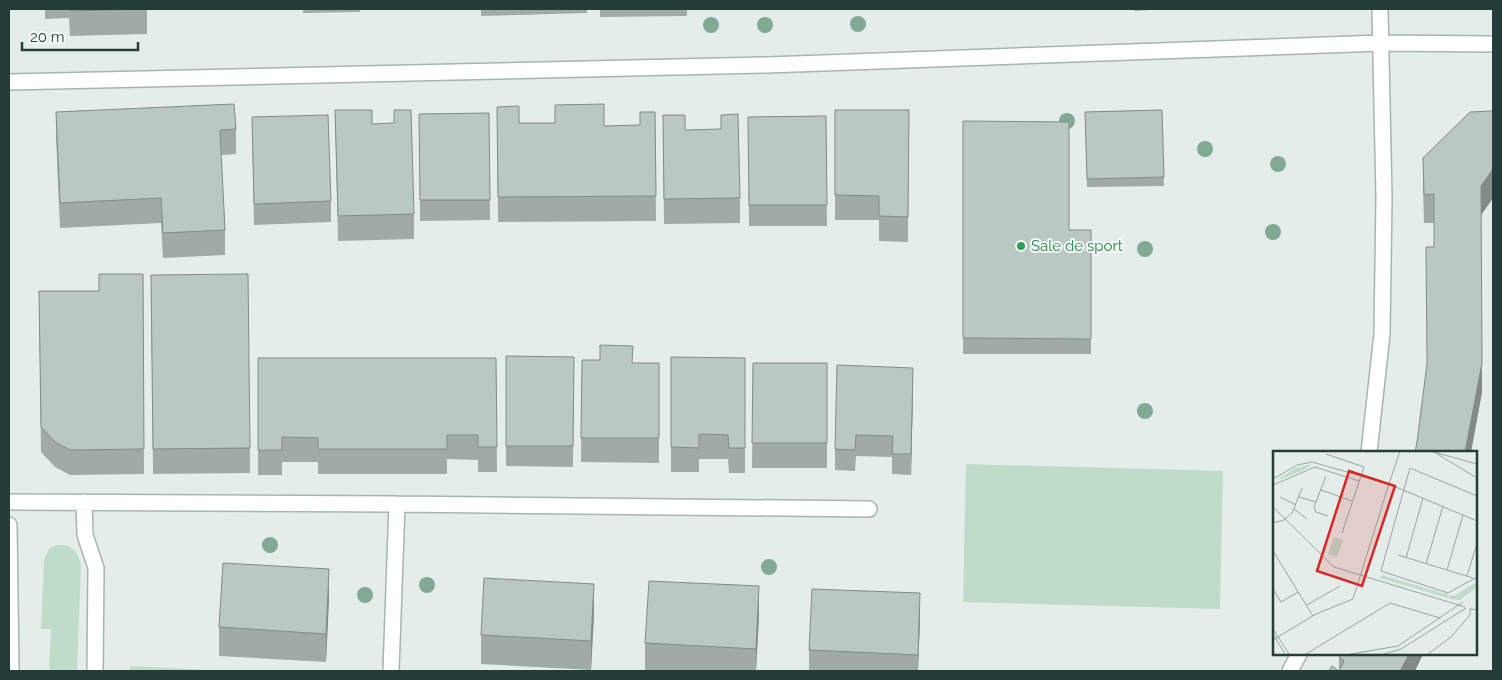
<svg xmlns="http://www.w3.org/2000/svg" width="1502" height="680" font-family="Raleway,sans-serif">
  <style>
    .green { fill: #bfdcc9 }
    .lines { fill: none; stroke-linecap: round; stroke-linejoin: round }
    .minor-casing { stroke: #a7b5b0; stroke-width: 18 }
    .minor { stroke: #fff; stroke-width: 15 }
    .tree { fill: #82a994 }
    .wall { fill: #a0aba8 }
    .shaded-wall { fill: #828b88 }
    .building { fill: #bac7c3; stroke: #828b88 }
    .leisure-dot { fill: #2e9e5b; stroke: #f5f9f7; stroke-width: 2 }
    .labels { text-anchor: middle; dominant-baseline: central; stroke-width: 4; stroke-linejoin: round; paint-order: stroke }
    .leisure-label { font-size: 15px; fill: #27864d; stroke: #f5f9f7; text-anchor: start }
    .inset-road { fill: none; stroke: #98a7a2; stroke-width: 1 }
    .view { fill: #d62828; fill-opacity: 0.15; stroke: #d62828; stroke-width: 2.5 }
    .inset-edge { fill: none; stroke: #253d38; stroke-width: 2.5 }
  </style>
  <rect width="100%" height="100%" fill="#e4ede9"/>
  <path class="green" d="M966,464L1223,471L1220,609L963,602Z
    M56,545C72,544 76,549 81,564L77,671H49L51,629H41L44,559L49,549Z
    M130,666L227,671H130Z"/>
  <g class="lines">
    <defs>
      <path id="minor" d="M9,82L767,65L1381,43L1493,44
        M1369,452L1382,334L1384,198L1380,9
        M9,502L397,504L869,509
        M84,502L85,535L96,568L95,671
        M9,525L11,671
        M391,671L397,504
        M1290,671L1299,654"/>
    </defs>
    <use href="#minor" class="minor-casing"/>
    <use href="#minor" class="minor"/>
  </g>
  <g class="tree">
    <circle cx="858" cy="24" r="8"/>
    <circle cx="711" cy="25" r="8"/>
    <circle cx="765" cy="25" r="8"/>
    <circle cx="1067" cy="121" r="8"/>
    <circle cx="1205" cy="149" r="8"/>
    <circle cx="1278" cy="164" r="8"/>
    <circle cx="1273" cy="232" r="8"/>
    <circle cx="1145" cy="249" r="8"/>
    <circle cx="1145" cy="411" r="8"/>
    <circle cx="270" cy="545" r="8"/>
    <circle cx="769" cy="567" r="8"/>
    <circle cx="427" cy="585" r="8"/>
    <circle cx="365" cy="595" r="8"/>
  </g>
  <path class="wall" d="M45,9H147V34L70,36L69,18L45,19Z
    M303,9H360V12L303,13Z
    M481,9H587V13L481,16Z
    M600,9H687V16L600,17Z
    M1134,9H1169L1134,11Z
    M497,107L519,123L604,126L640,125L655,112L656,221L498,222Z
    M335,110L372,124L414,214V239L338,241Z
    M835,110H909L908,242L879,241V220H835Z
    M1162,110L1164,186L1087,187L1085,112Z
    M56,112L236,129V154L221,155L225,230V255L163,258L161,223L60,228L56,137Z
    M489,113L490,220L420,221L419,114Z
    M663,115L685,130L740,198V223L664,224Z
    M826,116L827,226H749L748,117Z
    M252,117L331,201V222L254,225Z
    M963,121L1069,230H1091V354H963Z
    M1423,158L1493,198L1481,215L1482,392L1471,452H1415L1417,442L1427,365L1434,247V223H1424L1423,187Z
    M99,274H143L144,474L70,475L55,467L41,452L39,291H99Z
    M151,275L250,448V473L153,474Z
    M506,356L574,357L573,467L506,466Z
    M671,357L745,358V473H729L728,459H699V472H671Z
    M258,358H496L497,472H478V460L447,459V474H318V462H282V475H258Z
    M582,360L633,363H659V463L581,462Z
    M753,363H827V468H752Z
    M913,389L911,475L892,474V457L856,456L855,471L835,470V449Z
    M329,598L326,662L219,656V627Z
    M594,613L591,670L481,664V635Z
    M759,615L756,671H645V643Z
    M920,618L918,671H809V650Z
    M1423,654L1415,671H1329H1339V657Z"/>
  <path class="shaded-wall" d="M1493,169V198L1481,215V186Z
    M1482,363V392L1471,452H1465Z
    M913,368V389L911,475V454Z
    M329,569V598L326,662V634Z
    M594,584V613L591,670V641Z
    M759,586V615L756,671V649Z
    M920,593V618L918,671V655Z
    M1409,654H1423L1415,671H1400Z"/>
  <path class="building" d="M70,9H147L70,11Z
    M234,104L236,129L220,130L225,230L163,233L161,198L60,203L56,112Z
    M604,104V126L640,125V112H655L656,196L498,197L497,107L519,106V123H555V105Z
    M335,110H372V124L394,123V110H411L414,214L338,216Z
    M835,110H909L908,217L879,216V196L835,195Z
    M1162,110L1164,177L1087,179L1085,112Z
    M1493,111V169L1481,186L1482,363L1465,452H1415L1417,442L1427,364L1426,247H1434V194L1424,195L1423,158L1470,112Z
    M489,113L490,200H420L419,114Z
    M738,114L740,198L664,199L663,115H685V130L721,129V115Z
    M328,115L331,201L254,204L252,117Z
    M826,116L827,205H749L748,117Z
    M963,121L1069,122V230H1091V339L963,338Z
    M99,274H143L144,449L70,450L55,442L41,427L39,291H99Z
    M248,274L250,448L153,449L151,275Z
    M600,345L633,346L632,363H659V438H581L582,360H600Z
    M506,356L574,357L573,446H506Z
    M671,357L745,358V448H729L728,435L699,434V448L671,447Z
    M258,358H496L497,447H478V435H447V449H318V438L282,437V450H258Z
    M753,363H827V443H752Z
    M837,365L913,368L911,454H892L893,436L856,435L855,450L835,449Z
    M223,563L329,569L326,634L219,627Z
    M484,578L594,584L591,641L481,635Z
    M649,581L759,586L756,649L645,643Z
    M812,589L920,593L918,655L809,650Z
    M1341,654H1409L1400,671H1329L1332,666L1339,671L1344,661L1339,657Z"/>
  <circle class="leisure-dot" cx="1021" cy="246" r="5"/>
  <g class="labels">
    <g class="leisure-label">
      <text x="1031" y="246">Sale de sport</text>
    </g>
  </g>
  <g transform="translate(1273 451)">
    <rect width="204" height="204" fill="#e4ede9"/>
    <path d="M39,13L31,19L3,30L22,17ZM61,86L70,89L64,106L55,103ZM108,124L176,144L175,147L107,127ZM204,131V136L187,149L176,148L177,144L181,145Z" fill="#bfdcc9"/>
    <path class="inset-road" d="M127,0L116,33L204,70M157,0L204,13M161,1L204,27M53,3L91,16L69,82M53,25L41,56L43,61L55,65M0,28L24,14L39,11L116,33L80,148L43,163L0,189M0,34L42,16L86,30M48,39L79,50M204,45L137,17L108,120L175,142L204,126M7,46L23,54M26,46L43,51M0,56L61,116L192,156M21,58L34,68M0,72L11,69L19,62L29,37M0,100L40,165M125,104L200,127M133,107L150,47M153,113L170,55M174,119L190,64M194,125L204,92M0,138L8,151L25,141M34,154L67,135M0,178L16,203M0,183L12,203M33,203L117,152L167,167M78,203L125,195L190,151M111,203L128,198L193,157M155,203L178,186L197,164V158L204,159"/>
    <path class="view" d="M76,20L122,35L89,135L44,120Z"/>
    <rect width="204" height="204" class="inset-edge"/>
  </g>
  <rect width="1502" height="680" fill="none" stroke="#253d38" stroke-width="20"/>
  <path d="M22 42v8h116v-8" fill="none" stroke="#253d38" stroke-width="2.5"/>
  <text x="30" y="42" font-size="15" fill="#253d38" stroke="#f5f9f7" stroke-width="4" paint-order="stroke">20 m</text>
</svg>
